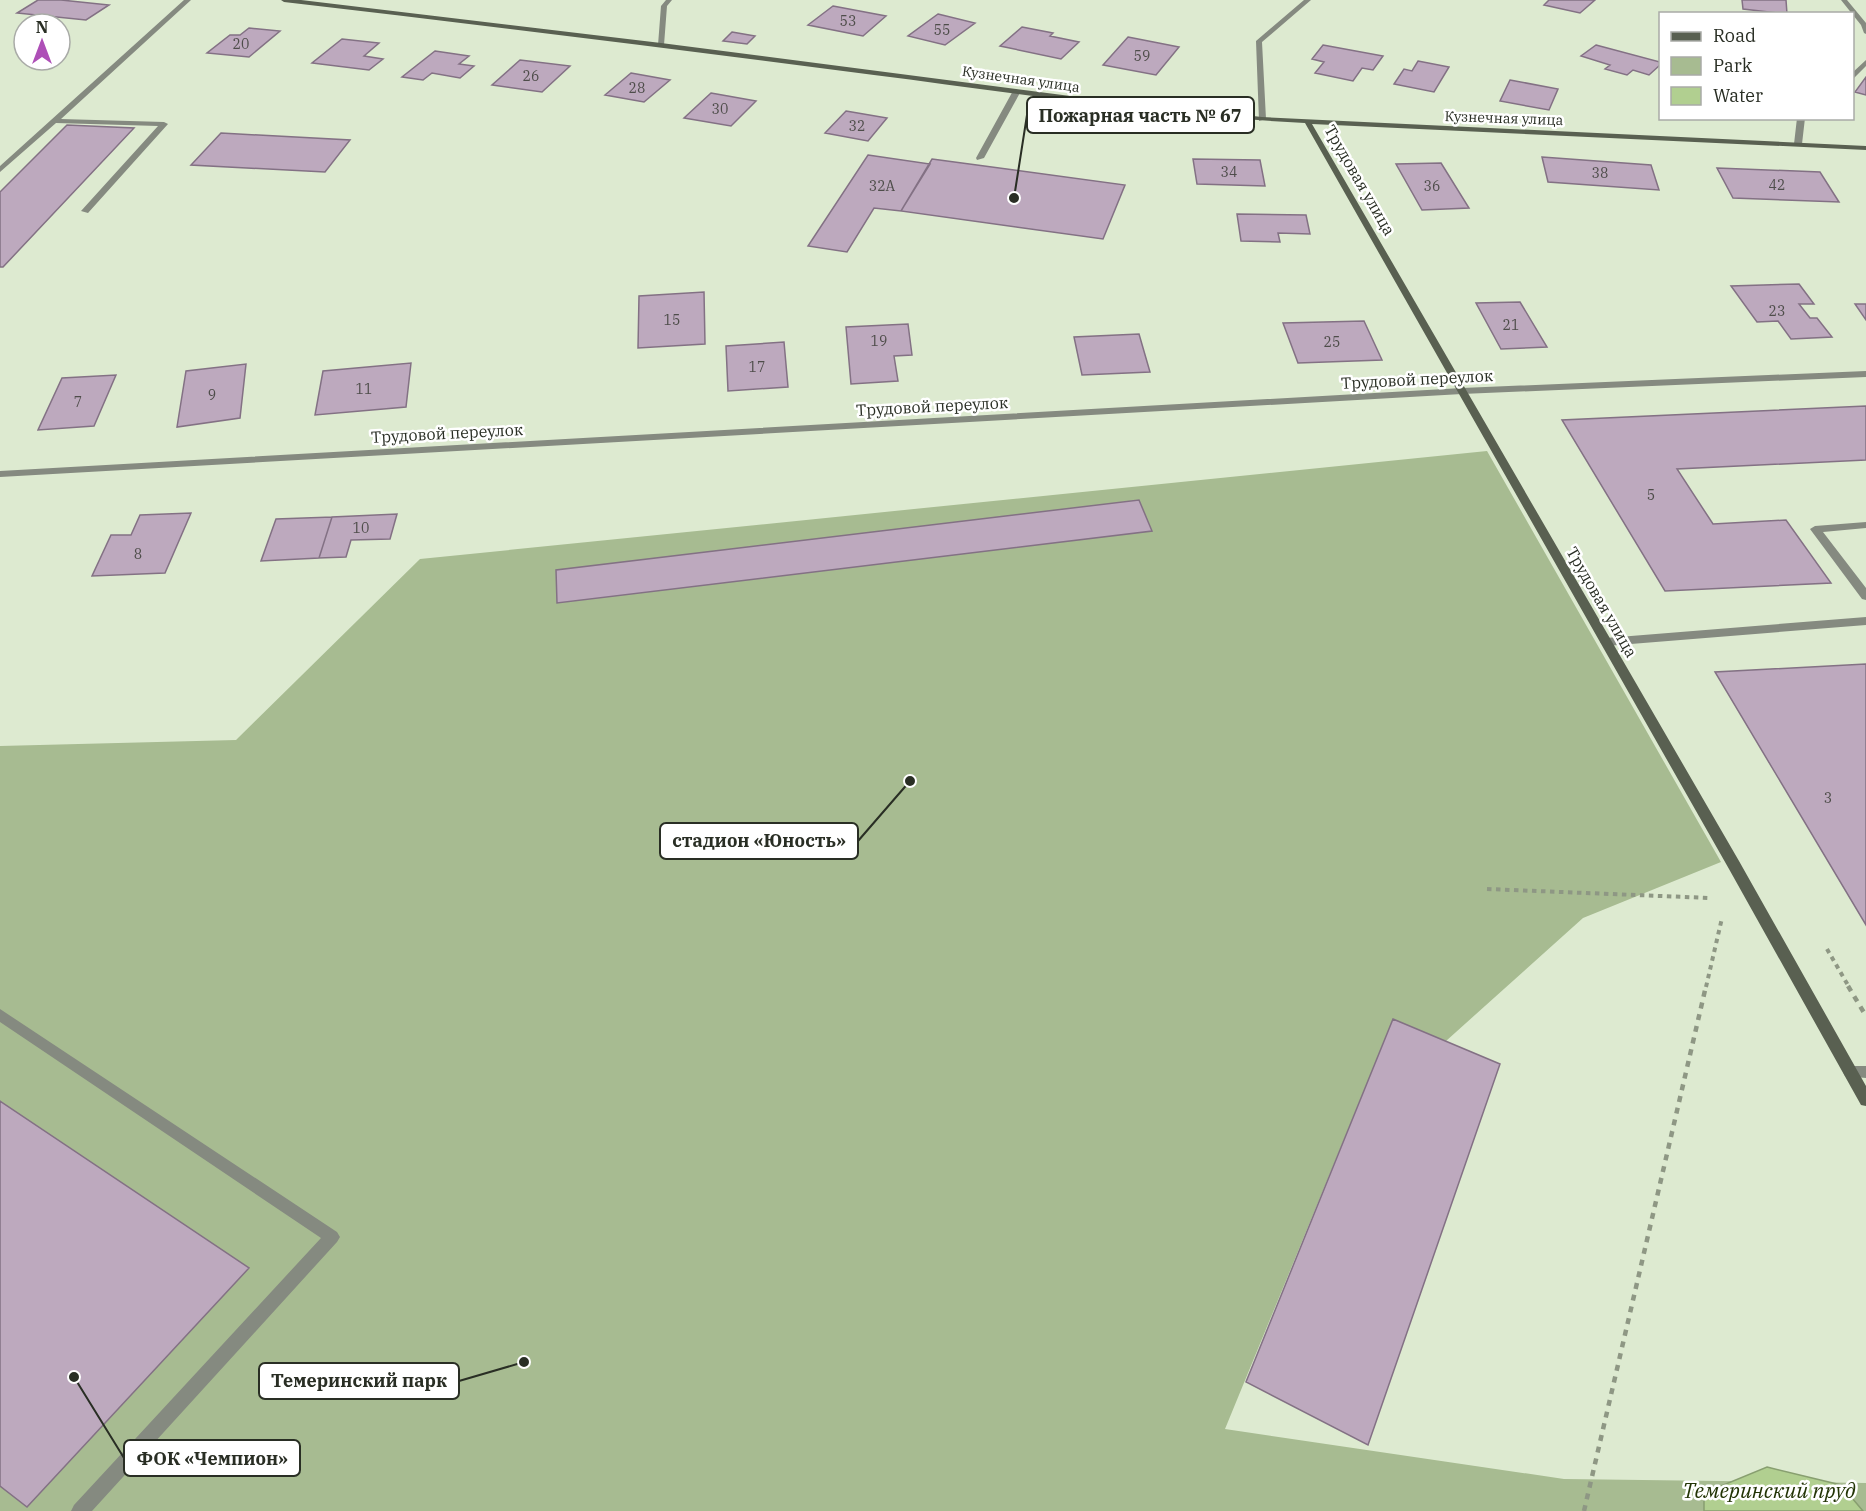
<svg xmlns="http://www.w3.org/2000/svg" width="1866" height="1511" font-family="'IBM Plex Serif',serif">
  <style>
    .green { fill: #a7bb91 }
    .water { fill: #b1cf90; stroke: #889f70; stroke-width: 1.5 }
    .building { fill: #bda9be; stroke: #837184; stroke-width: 1.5 }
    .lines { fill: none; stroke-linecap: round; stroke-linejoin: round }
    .path-far1 { stroke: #8e9784; stroke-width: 4; stroke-dasharray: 4.5 4.5; stroke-linecap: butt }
    .path { stroke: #8e9784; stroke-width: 4.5; stroke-dasharray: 6 6; stroke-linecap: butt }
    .lane { fill: #858a80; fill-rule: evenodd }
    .street { fill: #858a80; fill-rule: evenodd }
    .secondary { fill: #596051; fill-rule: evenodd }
    .labels { text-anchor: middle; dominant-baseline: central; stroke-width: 5; stroke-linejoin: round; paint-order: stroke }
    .number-label { font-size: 14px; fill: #4e4d4a }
    .far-street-label { font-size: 14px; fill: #292e24; stroke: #fff }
    .street-label { font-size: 16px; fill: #292e24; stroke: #fff }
    .near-water-label { font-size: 21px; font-style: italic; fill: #223405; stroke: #fff }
    .leader { fill: none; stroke: #292e24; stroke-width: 2 }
    .callout-dot { fill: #292e24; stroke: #fff; stroke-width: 2 }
    .callout { fill: #fff; stroke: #292e24; stroke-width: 2 }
    .callout-label { font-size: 18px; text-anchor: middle; font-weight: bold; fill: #292e24 }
  </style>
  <rect width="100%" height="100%" fill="#ddead0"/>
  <path class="green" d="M1487,451L1721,862L1583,918L1446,1041L1393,1020L1225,1429L1564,1479L1866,1483V1511H0V746L236,740L420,559Z"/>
  <path class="water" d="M1767,1467L1841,1485L1863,1511H1704V1493Z"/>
  <path class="building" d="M38,0H61L109,5L86,20L17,13Z
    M1549,0H1595L1580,13L1544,5Z
    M1742,0H1786L1787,14L1743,9Z
    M833,6L886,16L863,36L808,25Z
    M938,14L975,23L945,45L908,36Z
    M1022,27L1053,33L1050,36L1079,42L1061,59L1000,46Z
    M249,28L280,31L249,57L207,53L230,35H240Z
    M732,32L755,36L747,44L723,41Z
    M1128,37L1179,47L1156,75L1103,65Z
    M342,39L379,43L364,56L383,59L369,70L312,63Z
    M1323,45L1383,56L1373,70L1362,68L1353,81L1315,73L1324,62L1312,59Z
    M1596,45L1660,62V65L1649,75L1633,70L1627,75L1605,69L1610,65L1581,56Z
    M435,51L469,56L459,64L474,66L460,78L432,73L423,80L402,77Z
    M520,60L570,66L542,92L492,85Z
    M1418,61L1449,67L1434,92L1394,84L1404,69L1412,71Z
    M631,73L670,80L644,102L605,95Z
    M1866,77V95L1855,92Z
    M1510,80L1558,89L1549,110L1500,101Z
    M711,93L756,101L731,126L684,118Z
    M846,111L887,118L868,141L825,133Z
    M67,125L134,128L3,267H0V192Z
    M221,133L350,140L325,172L191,165Z
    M868,155L930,164L901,211L874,208L847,252L808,246Z
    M1542,157L1651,165L1659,190L1548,182Z
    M932,159L1125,185L1103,239L901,211Z
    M1193,159L1260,160L1265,186L1197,184Z
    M1441,163L1469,208L1422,210L1396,164Z
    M1717,168L1820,172L1839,202L1733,198Z
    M1237,214L1306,215L1310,234L1278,233L1280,242L1241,241Z
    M1799,284L1814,304H1799L1810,318H1817L1832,337L1791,339L1778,321L1757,322L1731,286Z
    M704,292L705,344L638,348L639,296Z
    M1520,302L1547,347L1501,349L1476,303Z
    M1855,304H1866V320Z
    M1364,321L1382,360L1298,363L1283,323Z
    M908,324L912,355L894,356L898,381L851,384L846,327Z
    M1139,334L1150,372L1082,375L1074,337Z
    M784,342L788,387L728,391L726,346Z
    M411,363L406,407L315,415L323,371Z
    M246,364L240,418L177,427L186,371Z
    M116,375L94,426L38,430L62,378Z
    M1866,406V460L1677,469L1713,524L1786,520L1831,583L1665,591L1562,420Z
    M1139,500L1152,531L557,603L556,570Z
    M191,513L165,573L92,576L111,535H131L140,515Z
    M397,514L390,539L351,540L346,557L319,558L332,517Z
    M332,517L319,558L261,561L276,519Z
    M1866,664V925L1715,672Z
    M1393,1019L1500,1064L1368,1445L1246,1382Z
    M0,1101L249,1268L27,1507L0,1486Z"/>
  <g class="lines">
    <path class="path-far1" d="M1487,889L1710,898
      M1827,949L1849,987
      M1706,987L1722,918"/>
    <path class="path" d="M1848,986L1866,1016
      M1584,1511L1706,986"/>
    <path class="lane" d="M184,0H191L61,119L164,122L168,124L88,213L81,211L158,126L56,123L0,172V166Z
      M1014,89L1021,91L984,158L977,160L976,158Z
      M1866,522V528L1823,532L1866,588V600L1862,599L1810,529L1815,526Z
      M1866,617V625L1606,646L1600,642L1606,638Z
      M0,1009L337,1232L340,1237L337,1242L92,1511H71L74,1505L321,1238L0,1022Z
      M1850,1066H1866V1078L1845,1076L1843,1072L1845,1068Z"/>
    <path class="street" d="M666,0H672L667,6L664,45L661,47L658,45L661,6Z
      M1304,0H1311L1262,42L1266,119L1259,121L1256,41Z
      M1841,0H1847L1866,23V34L1864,33L1861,25Z
      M1866,60V66L1852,80V73Z
      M1797,118H1805L1802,144L1798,146L1794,144Z
      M1866,371V377L1462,394L0,477V471L1462,388Z"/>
    <path class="secondary" d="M281,0H301L661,43L1078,97L1262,117L1866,146V150L1312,124L1739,861L1866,1086V1106L1861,1105L1729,869L1305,123C1162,116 1016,93 874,75C677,49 481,25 284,2Z"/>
  </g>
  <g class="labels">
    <g class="number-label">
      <text x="848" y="21">53</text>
      <text x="942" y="30">55</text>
      <text x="241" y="44">20</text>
      <text x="1142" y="56">59</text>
      <text x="531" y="76">26</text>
      <text x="637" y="88">28</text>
      <text x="720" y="109">30</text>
      <text x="857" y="126">32</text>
      <text x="1229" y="172">34</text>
      <text x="1600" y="173">38</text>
      <text x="1777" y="185">42</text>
      <text x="882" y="186">32А</text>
      <text x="1432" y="186">36</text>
      <text x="1777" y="311">23</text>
      <text x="672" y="320">15</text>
      <text x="1511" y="325">21</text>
      <text x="879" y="341">19</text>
      <text x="1332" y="342">25</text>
      <text x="757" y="367">17</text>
      <text x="364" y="389">11</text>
      <text x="212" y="395">9</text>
      <text x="78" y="402">7</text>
      <text x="1651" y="495">5</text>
      <text x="361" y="528">10</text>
      <text x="138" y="554">8</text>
      <text x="1828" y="798">3</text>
    </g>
    <g class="far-street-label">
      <text transform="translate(1021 79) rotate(8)">Кузнечная улица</text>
      <text transform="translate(1504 118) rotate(2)">Кузнечная улица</text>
    </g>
    <g class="street-label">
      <text transform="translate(1360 180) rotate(60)">Трудовая улица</text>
      <text transform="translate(1417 379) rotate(-3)">Трудовой переулок</text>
      <text transform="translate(932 406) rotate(-3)">Трудовой переулок</text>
      <text transform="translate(447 433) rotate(-3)">Трудовой переулок</text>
      <text transform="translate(1602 602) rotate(60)">Трудовая улица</text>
    </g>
    <g class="near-water-label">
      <text x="1769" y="1490">Темеринский пруд</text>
    </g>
  </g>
  <path class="leader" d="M1014 198L1027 115M910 781L858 841M524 1362L459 1381M74 1377L124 1458"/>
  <g class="callout-dot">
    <circle cx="1014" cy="198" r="6"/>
    <circle cx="910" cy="781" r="6"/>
    <circle cx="524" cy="1362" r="6"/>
    <circle cx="74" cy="1377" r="6"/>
  </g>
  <g class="callout">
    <rect x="1027" y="97" width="227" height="36" rx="6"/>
    <rect x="660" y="823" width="198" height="36" rx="6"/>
    <rect x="259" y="1363" width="200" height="36" rx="6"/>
    <rect x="124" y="1440" width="176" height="36" rx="6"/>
  </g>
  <g class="callout-label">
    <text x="1140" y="122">Пожарная часть № 67</text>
    <text x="759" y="847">стадион «Юность»</text>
    <text x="359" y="1387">Темеринский парк</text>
    <text x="212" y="1465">ФОК «Чемпион»</text>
  </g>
  <rect x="1659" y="12" width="195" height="108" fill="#ffffff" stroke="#a9aba7" stroke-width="1.5"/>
  <rect x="1671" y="32" width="30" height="9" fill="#596051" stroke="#a9aba7" stroke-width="1.5"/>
  <text x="1713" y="42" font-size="18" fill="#292e24">Road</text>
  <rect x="1671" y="57" width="30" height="18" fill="#a7bb91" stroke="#a9aba7" stroke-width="1.5"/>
  <text x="1713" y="72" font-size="18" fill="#292e24">Park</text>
  <rect x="1671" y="87" width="30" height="18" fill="#b1cf90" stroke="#a9aba7" stroke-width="1.5"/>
  <text x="1713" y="102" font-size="18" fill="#292e24">Water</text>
  <g transform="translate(42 42)"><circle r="28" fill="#ffffff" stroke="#a9aba7" stroke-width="1.5"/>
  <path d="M0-4.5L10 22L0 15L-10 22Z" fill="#ae4fb7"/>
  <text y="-9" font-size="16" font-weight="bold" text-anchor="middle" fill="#292e24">N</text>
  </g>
</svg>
